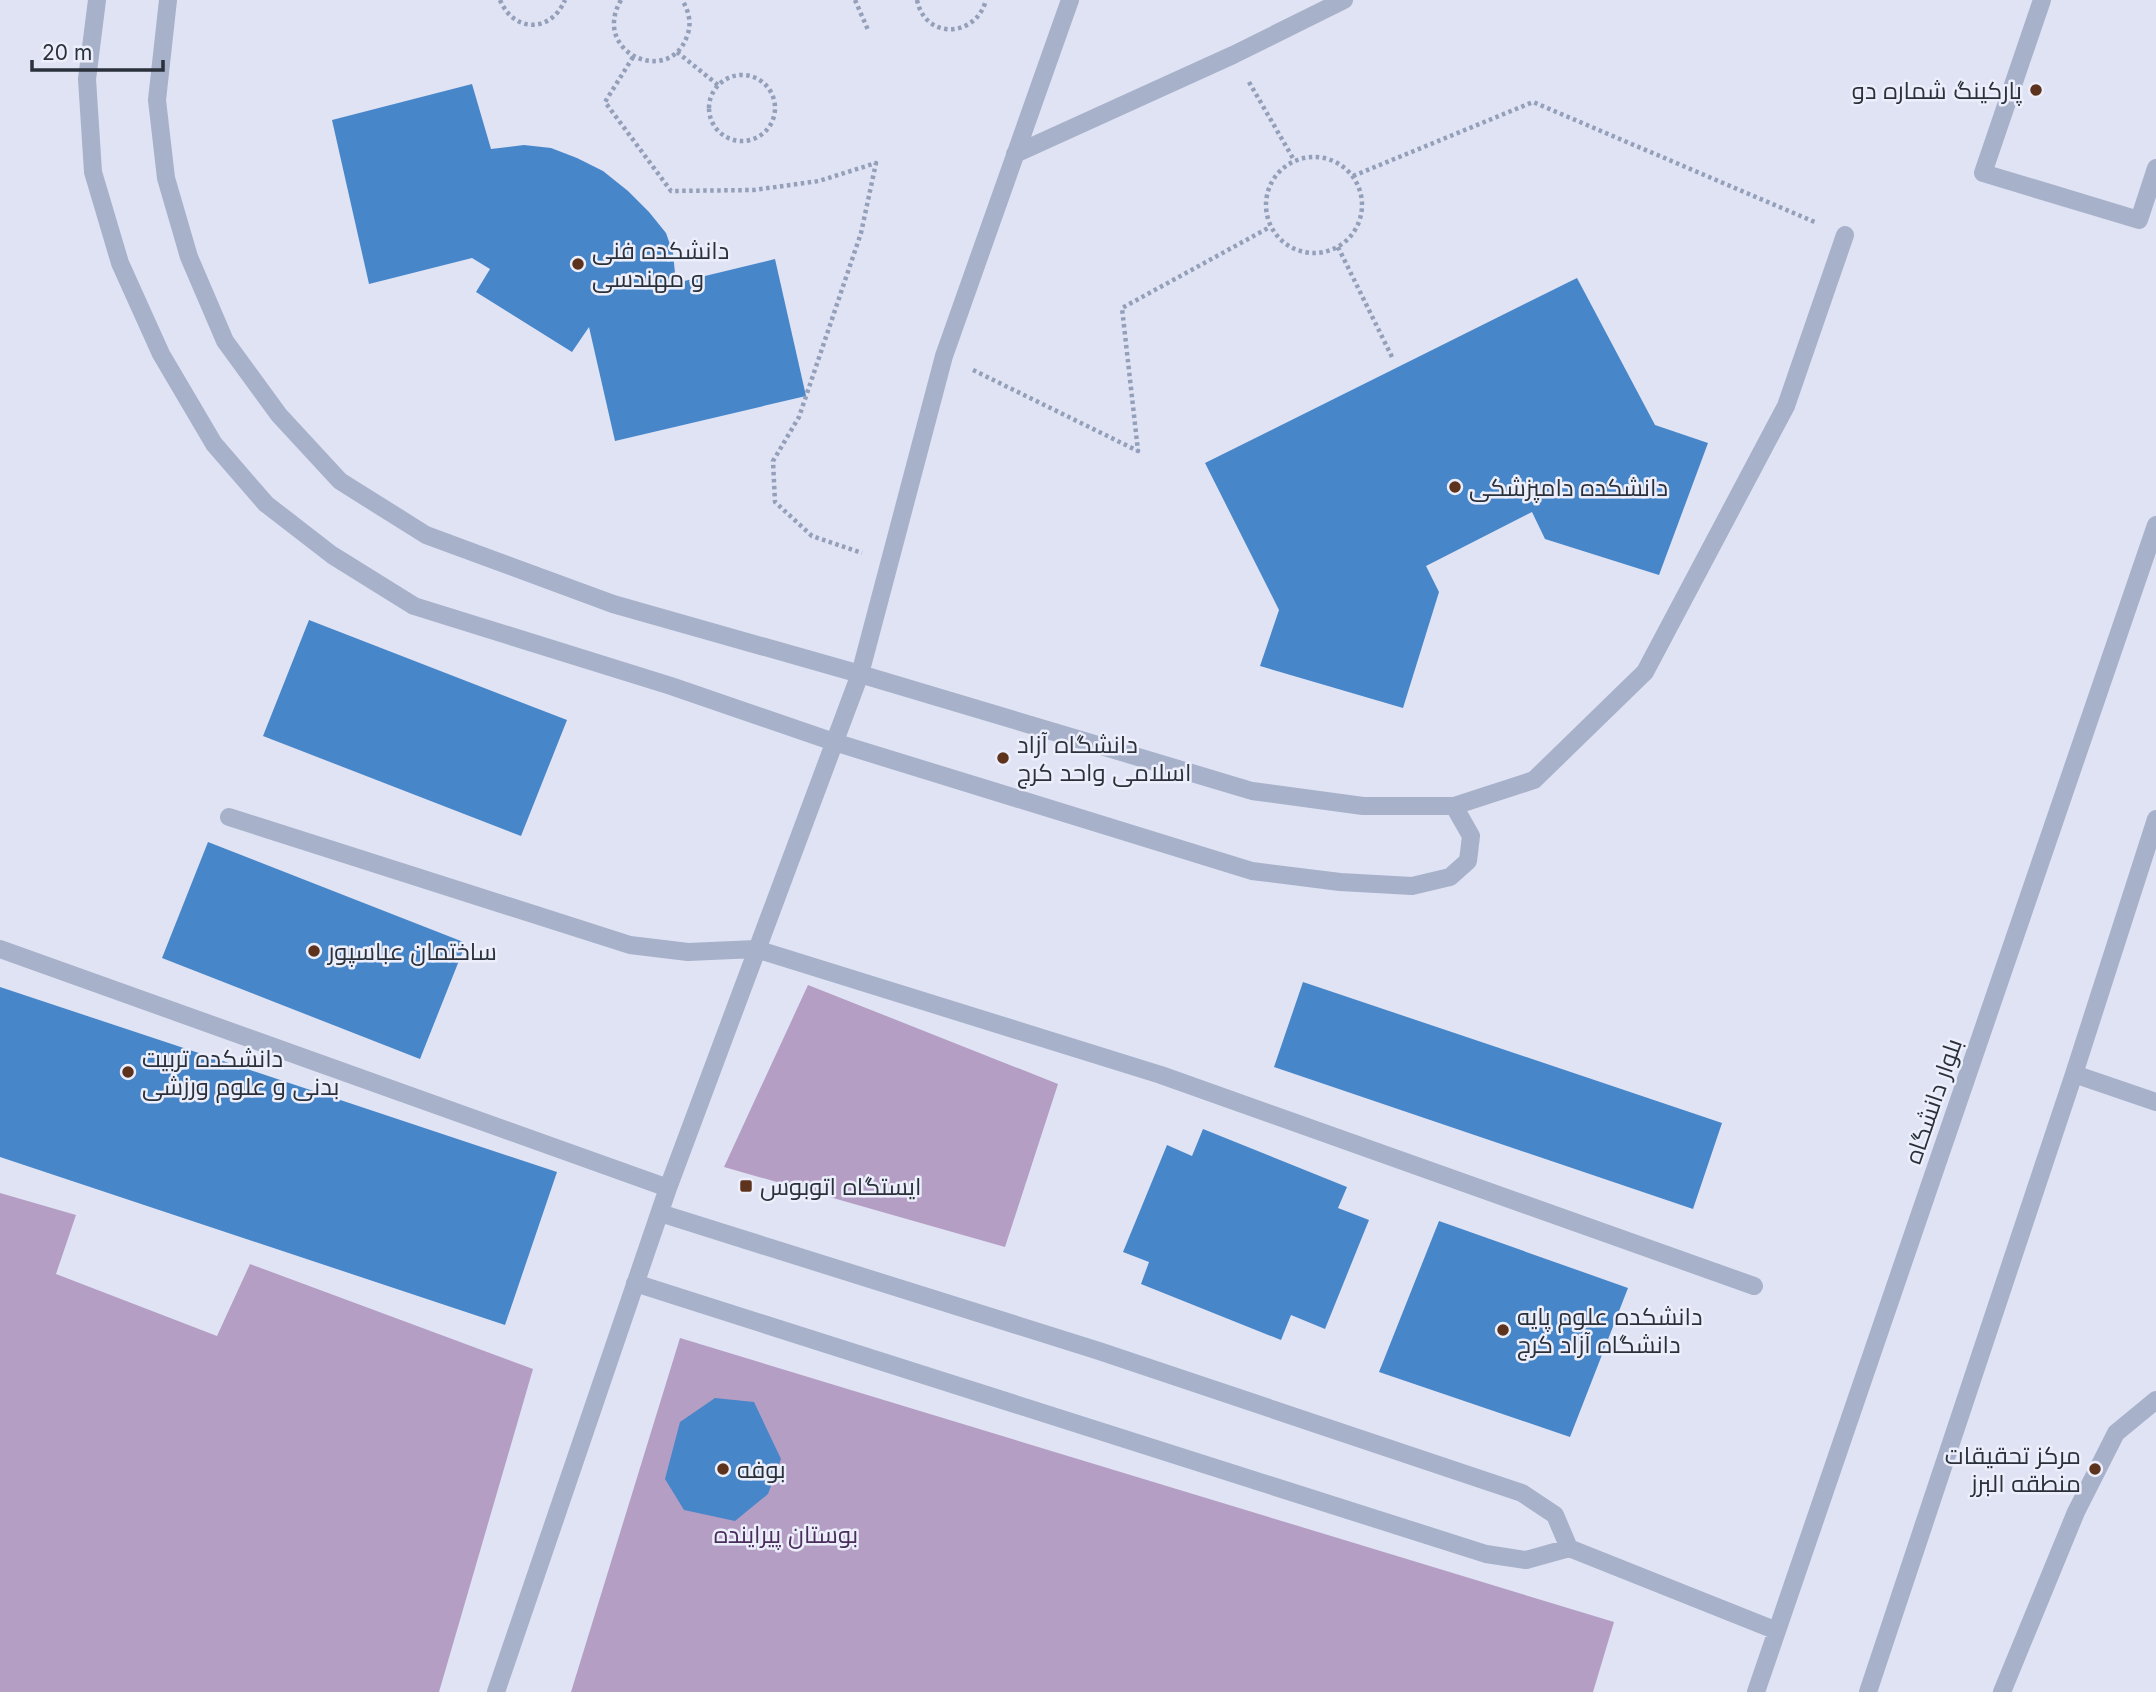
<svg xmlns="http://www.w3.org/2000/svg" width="2156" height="1692" font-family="Inter,Cairo,sans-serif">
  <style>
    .green { fill: #b59ec4 }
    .building { fill: #4886ca }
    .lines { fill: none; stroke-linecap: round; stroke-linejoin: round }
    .path { stroke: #949fb9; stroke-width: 4.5; stroke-dasharray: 3.5 3.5; stroke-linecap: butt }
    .minor { stroke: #a7b1ca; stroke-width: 18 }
    .poi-dot { fill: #5e331e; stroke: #eceffb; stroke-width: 2.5 }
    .labels { text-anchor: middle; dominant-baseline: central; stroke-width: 5; stroke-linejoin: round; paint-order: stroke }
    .poi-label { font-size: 24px; fill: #2a313a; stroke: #eceffb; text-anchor: start }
    .street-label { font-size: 24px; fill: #2a313a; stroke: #eceffb }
    .park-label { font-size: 24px; fill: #492d5a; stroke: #eceffb }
  </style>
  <rect width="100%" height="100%" fill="#dfe3f4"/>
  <path class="green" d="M808,985L1058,1084L1005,1247L724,1167Z
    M0,1193L76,1215L56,1274L217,1336L250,1264L533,1369L439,1692H0Z
    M680,1338L1614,1622L1593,1692H571Z"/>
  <path class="building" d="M472,84L491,149L524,145L551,148L577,158L603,171L628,191L649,212L666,233L673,253L676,283L775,259L806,396L615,441L589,327L572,352L476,292L490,269L472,258L369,284L332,120Z
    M1577,278L1655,425L1708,443L1659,575L1545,539L1532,512L1426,566L1439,592L1403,708L1260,666L1279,610L1205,463Z
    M309,620L567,720L521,836L263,736Z
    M208,842L466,943L420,1059L162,958Z
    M1303,982L1722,1123L1693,1209L1274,1067Z
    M0,987L557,1172L505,1325L0,1157Z
    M1203,1129L1347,1187L1338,1208L1369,1220L1325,1329L1291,1315L1281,1340L1141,1284L1149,1262L1123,1252L1167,1145L1192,1156Z
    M1439,1221L1628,1288L1570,1437L1379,1372Z
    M715,1398L754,1402L781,1459L768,1494L735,1521L684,1510L665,1479L680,1422Z"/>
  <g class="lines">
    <path class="path" d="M500,0C514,33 551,33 565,0
      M621,0C590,53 670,87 687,36C692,24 689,11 682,0
      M855,0L868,30
      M917,0C925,40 976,38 986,0
      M677,52L718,85
      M633,57L605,102L671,191L754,190L819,181L876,163L861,233L799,417L773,461L775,502L812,536L862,553
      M709 108a33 33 0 1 1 66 0a33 33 0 1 1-66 0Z
      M1249,82L1294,160
      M1266 205a48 48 0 1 1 96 0a48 48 0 1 1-96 0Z
      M1353,176L1533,102L1817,223
      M1338,247L1392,357
      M973,370L1138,451L1122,308L1270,227"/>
    <path class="minor" d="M97,0L87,79L93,172L120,263L161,354L214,444L266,504L332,555L414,606L671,686L834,742L1252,871L1340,882L1412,886L1450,877L1468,861L1471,836L1454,806
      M168,0L157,100L166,178L189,257L225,341L279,415L340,481L426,535L613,604L860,674L1252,791L1363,806H1454L1534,780L1645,672L1786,406L1845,235
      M2042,0L1983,173L2139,220L2156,168
      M1015,154L1233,55L1344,0
      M229,817L630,945L688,952L756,949L1161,1075L1754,1286
      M0,949L668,1188
      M2074,1074L2156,1102
      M635,1283L1486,1554L1526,1560L1569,1548L1555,1515L1522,1493L1099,1351L660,1213
      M1569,1548L1777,1631
      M496,1692L668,1188L860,674L944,356L1070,0
      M1756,1692L2156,525
      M1868,1692L2074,1074L2156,819
      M2002,1692L2076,1512L2116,1433L2156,1400"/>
  </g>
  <g class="poi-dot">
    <circle cx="2036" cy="90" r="7"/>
    <circle cx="578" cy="264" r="7"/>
    <circle cx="1455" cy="487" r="7"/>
    <circle cx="1003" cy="758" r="7"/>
    <circle cx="314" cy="951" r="7"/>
    <circle cx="128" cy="1072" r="7"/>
    <rect x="739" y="1179" width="14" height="14" rx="3.5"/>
    <circle cx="1503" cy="1330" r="7"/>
    <circle cx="723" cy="1469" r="7"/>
    <circle cx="2095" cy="1469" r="7"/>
  </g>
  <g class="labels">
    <g class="poi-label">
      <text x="2022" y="90" text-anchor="end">پارکینگ شماره دو</text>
      <text x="592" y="250">دانشکده فنی<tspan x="592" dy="28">و مهندسی</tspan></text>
      <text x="1469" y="487">دانشکده دامپزشکی</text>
      <text x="1017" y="744">دانشگاه آزاد<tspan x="1017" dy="28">اسلامی واحد کرج</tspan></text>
      <text x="328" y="951">ساختمان عباسپور</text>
      <text x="142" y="1058">دانشکده تربیت<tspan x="142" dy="28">بدنی و علوم ورزشی</tspan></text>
      <text x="760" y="1186">ایستگاه اتوبوس</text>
      <text x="1517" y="1316">دانشکده علوم پایه<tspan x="1517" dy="28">دانشگاه آزاد کرج</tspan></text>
      <text x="2081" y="1455" text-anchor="end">مرکز تحقیقات<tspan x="2081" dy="28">منطقه البرز</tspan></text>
      <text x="737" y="1469">بوفه</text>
    </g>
    <g class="street-label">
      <text transform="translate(1933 1101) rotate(-71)">بلوار دانشگاه</text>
    </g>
    <g class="park-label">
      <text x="786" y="1534">بوستان پیراینده</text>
    </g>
  </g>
  <path d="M32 60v10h131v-10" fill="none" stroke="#2a313a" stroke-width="3.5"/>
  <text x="42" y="60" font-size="21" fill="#2a313a" stroke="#eceffb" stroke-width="5" paint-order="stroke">20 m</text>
</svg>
